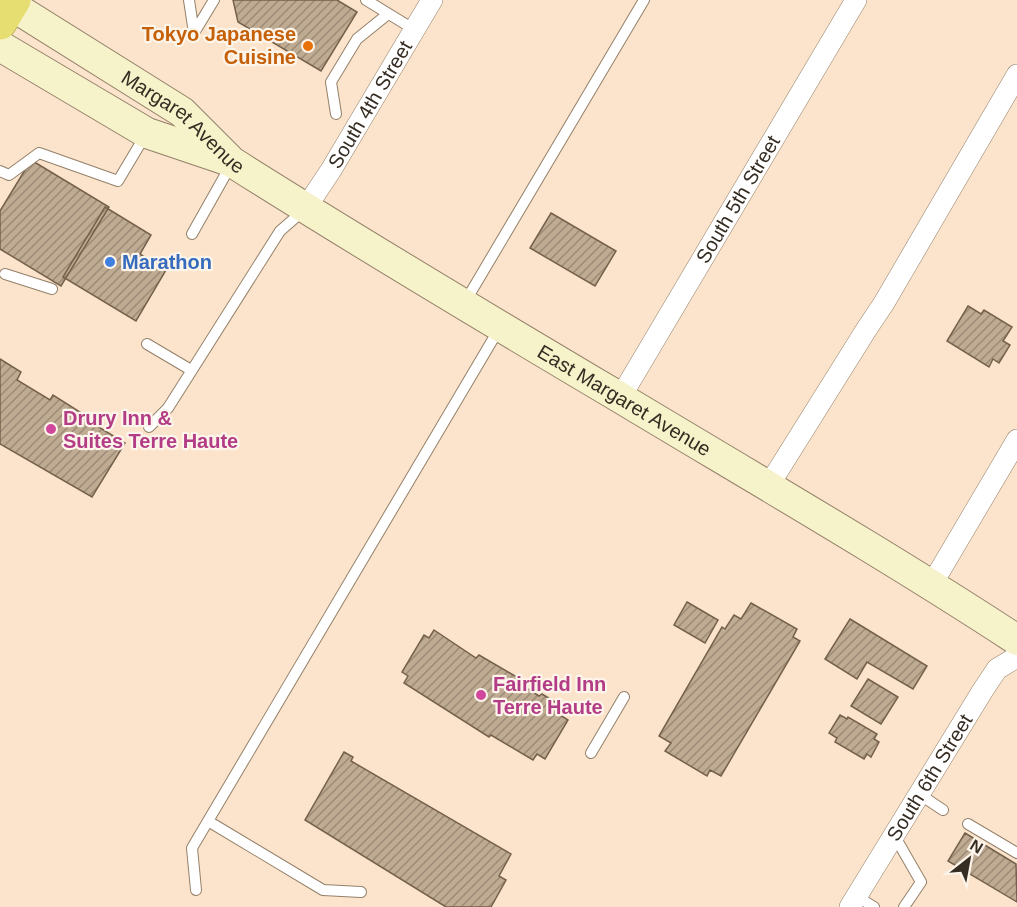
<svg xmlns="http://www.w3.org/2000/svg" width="1017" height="907" font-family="Arial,sans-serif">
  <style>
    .building { fill: url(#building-hatch); stroke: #75614b; stroke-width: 1.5 }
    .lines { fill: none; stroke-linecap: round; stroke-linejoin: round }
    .service-casing { stroke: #948069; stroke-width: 12 }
    .minor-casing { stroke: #948069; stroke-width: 22 }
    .secondary-casing { stroke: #948069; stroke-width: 32 }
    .trunk-casing { stroke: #a59a3f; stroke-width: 34 }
    .service { stroke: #fff; stroke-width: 10 }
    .minor { stroke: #fff; stroke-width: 21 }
    .secondary { stroke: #f6f2ca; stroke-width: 30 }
    .trunk { stroke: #e7de72; stroke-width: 33 }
    .food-dot { fill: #e8710a; stroke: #fdf4ea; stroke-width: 2 }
    .shop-dot { fill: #3f7fe0; stroke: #fdf4ea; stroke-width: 2 }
    .hotel-dot { fill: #d1479c; stroke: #fdf4ea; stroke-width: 2 }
    .labels { text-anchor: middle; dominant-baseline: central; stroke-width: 4.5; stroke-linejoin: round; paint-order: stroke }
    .food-label { font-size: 20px; font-weight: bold; fill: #c56008; stroke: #fdf4ea; text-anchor: end }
    .street-label { font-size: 20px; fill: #352c22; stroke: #fdf4ea }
    .shop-label { font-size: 20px; font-weight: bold; fill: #366cbe; stroke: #fdf4ea; text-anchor: start }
    .hotel-label { font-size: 20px; font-weight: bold; fill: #b23c85; stroke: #fdf4ea; text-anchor: start }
  </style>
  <defs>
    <pattern id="building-hatch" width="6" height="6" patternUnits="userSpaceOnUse" patternTransform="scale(1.5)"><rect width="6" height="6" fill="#bfaa92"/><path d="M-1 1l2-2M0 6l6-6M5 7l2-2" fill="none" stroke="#9c8b77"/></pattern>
  </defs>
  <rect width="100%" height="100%" fill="#fbe4cb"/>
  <path class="building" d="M233,0H337L357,12L321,71L238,22Z
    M31,160L109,207L61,286L0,249V211Z
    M105,207L151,235L140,254L166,270L136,321L63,277Z
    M551,213L616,251L595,286L530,248Z
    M968,306L981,314L984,310L1012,327L1003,341L1010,345L999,363L993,359L989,367L947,341Z
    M0,359L21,372L17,380L50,400L53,395L80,412L79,415L125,443L92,497L0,444Z
    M687,602L718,620L705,643L674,625Z
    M751,603L797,629L793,637L800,641L721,776L710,770L707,776L665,751L671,743L659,736L722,627L725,629L734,615L741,619Z
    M850,619L927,666L913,689L867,662L857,679L825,659Z
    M434,630L476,658L479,655L522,680L520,684L539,696L542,694L565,708L560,715L568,720L545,759L537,754L533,760L491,735L489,737L404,683L408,676L402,672L424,635L429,638Z
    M868,679L898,697L881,724L851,706Z
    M840,715L847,719L848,717L877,734L874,739L879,742L871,757L867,754L864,759L835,742L837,738L829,733Z
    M344,752L353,757L351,761L511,854L499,876L506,880L491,907H446L305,820Z
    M965,833L1016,864L1017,902L948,861Z"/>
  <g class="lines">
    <defs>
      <path id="service" d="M189,0L194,33
        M366,0L415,30
        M194,33L214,0
        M336,114L331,82L357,39L388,14
        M0,171L9,175L39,153L118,181L146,134
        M192,234L232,163
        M5,274L52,289
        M465,302L644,0
        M147,344L191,370
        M149,427L168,408L280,231L303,211
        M591,753L624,697
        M919,794L943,810
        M208,821L323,890L361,892
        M968,824L1017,853
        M894,835L921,882L904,907
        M196,890L192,848L499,329
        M856,896L874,907"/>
      <g id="minor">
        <path id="s1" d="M305,209L331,170L432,0"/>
        <path id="s2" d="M620,398L856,0"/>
        <path d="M769,485L866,330L884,303L1017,75"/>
        <path d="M932,584L1017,440"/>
        <path id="s3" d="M850,907L983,690L997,669L1017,657"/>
      </g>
      <g id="secondary">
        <path id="s4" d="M3,0L182,112L232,162C360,243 489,320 619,397C752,477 887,555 1017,640"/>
        <path d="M0,46L147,133L227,160"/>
      </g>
      <path id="trunk" d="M0,23L14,0"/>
    </defs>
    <use href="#service" class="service-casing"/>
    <use href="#minor" class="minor-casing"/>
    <use href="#secondary" class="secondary-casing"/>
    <use href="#trunk" class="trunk-casing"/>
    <use href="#service" class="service"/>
    <use href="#minor" class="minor"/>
    <use href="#secondary" class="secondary"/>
    <use href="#trunk" class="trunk"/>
  </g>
  <circle class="food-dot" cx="308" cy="46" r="6"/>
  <circle class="shop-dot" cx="110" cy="262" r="6"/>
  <g class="hotel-dot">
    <circle cx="51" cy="429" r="6"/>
    <circle cx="481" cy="695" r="6"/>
  </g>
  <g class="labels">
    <g class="food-label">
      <text x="296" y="34">Tokyo Japanese<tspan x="296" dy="23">Cuisine</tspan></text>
    </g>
    <g class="street-label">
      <text stroke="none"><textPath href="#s1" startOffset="123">South 4th Street</textPath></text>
      <text stroke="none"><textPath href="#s4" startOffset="218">Margaret Avenue</textPath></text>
      <text stroke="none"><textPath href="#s2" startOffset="231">South 5th Street</textPath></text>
      <text stroke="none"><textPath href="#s4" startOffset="741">East Margaret Avenue</textPath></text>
      <text stroke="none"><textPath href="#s3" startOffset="152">South 6th Street</textPath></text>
    </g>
    <g class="shop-label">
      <text x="122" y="262">Marathon</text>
    </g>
    <g class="hotel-label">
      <text x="63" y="418">Drury Inn &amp;<tspan x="63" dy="23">Suites Terre Haute</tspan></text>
      <text x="493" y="684">Fairfield Inn<tspan x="493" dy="23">Terre Haute</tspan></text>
    </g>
  </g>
  <g transform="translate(969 859) rotate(31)" stroke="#fdf4ea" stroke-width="4.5" paint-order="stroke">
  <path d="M0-4.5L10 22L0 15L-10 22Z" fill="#352c22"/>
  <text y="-9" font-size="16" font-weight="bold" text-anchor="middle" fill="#352c22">N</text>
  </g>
</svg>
